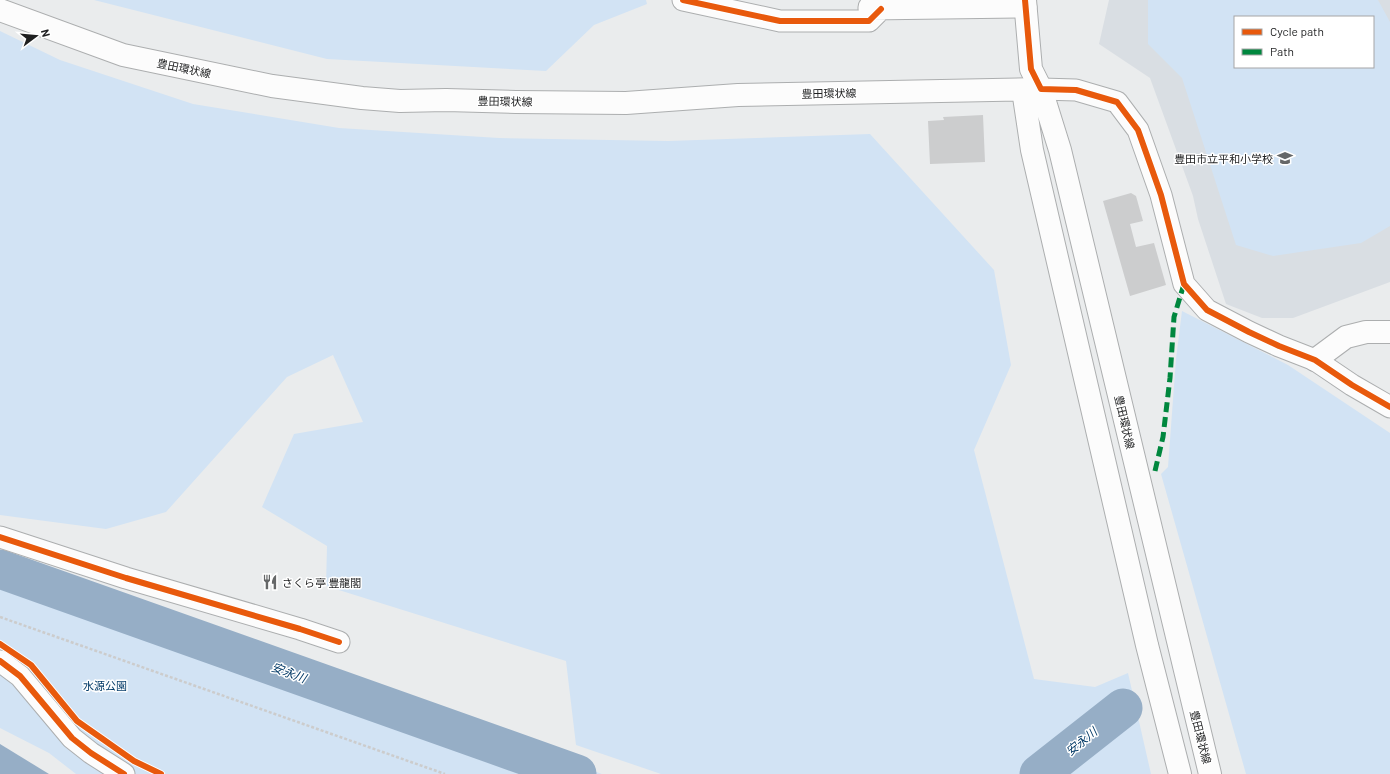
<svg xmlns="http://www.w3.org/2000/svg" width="1390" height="774" font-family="Barlow,'Noto Sans JP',sans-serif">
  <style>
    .built { fill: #d9dee3; fill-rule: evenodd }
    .green { fill: #d2e3f4; fill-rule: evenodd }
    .water { fill: #96aec6 }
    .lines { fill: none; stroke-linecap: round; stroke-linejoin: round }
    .river { stroke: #96aec6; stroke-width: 39 }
    .building { fill: #cccdce }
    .minor-casing { stroke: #acaeaf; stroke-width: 23 }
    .tertiary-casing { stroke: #acaeaf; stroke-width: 24 }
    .secondary-casing { stroke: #acaeaf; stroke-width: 24 }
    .path { stroke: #ccc; stroke-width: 2.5; stroke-dasharray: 3 2; stroke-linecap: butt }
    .minor { stroke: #fcfcfc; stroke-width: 21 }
    .tertiary { stroke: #fcfcfc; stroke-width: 22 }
    .secondary { stroke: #fcfcfc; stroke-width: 22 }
    .quiet { stroke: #00873e; stroke-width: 5; stroke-dasharray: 10 5; stroke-linecap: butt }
    .cycleway-casing { stroke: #fff; stroke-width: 8 }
    .cycleway { stroke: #e8590c; stroke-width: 6 }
    .labels { text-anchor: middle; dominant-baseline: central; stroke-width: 3; stroke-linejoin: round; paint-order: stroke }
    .street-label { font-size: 11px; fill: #1e1f20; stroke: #fff }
    .poi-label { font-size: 11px; fill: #1e1f20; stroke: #fff; text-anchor: end }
    .park-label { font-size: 11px; fill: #063d6a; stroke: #fff }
    .water-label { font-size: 12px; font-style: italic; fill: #003865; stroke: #fff }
  </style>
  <rect width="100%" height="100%" fill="#eaeced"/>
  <path class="built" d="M1109,0H1390V282L1293,318H1262L1226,304L1198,219L1193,196L1150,78L1099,44ZM1235,17H1373V67H1235Z"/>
  <path class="green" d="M94,0H646L647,4L594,25L546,71L327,59Z
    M1148,0H1378L1390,22V226L1361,243L1273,256L1236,245L1182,78L1148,44ZM1235,17H1373V67H1235Z
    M0,31L60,60L193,104L339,128L499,138L668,141L870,134L994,270L1011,365L974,450L1034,679L1095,687L1128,673L1151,774H661L576,745L566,661L326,586L327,546L262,507L294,434L363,422L333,355L287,377L166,512L106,529L0,515Z
    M1182,311L1288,365L1390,433V774H1246L1161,474L1168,467L1176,359Z
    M0,556L104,589L198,629L489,732L602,774H76L49,753L0,728Z"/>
  <path class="water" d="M0,744L49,774H0Z"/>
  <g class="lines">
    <path class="river" d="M0,569L577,774
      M1039,774L1123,708"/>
  </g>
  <path class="building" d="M983,115L985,162L930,164L928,121L944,120L943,117Z
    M1131,193L1136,196L1143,221L1130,224L1136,247L1154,243L1166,285L1130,296L1103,201Z"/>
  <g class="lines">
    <defs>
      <path id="minor" d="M683,0L780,21H869L881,9
        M869,7V9L1026,7
        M1041,89L1076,90L1117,102L1138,130L1161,195L1184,284L1207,310L1249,332L1279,346L1315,360L1352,385L1390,407
        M0,537L126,578L300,629L339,642
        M0,661L20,676L72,738L91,753L124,774"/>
      <path id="tertiary" d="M1025,0L1031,69L1041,89
        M1315,360L1346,337L1366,332H1390"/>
      <path id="secondary" d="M0,10L123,55L272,86L362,98L400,101L446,100L516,102L626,103L738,95L1041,89L1060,150L1210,774
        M1023,90L1032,150L1147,645L1180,774"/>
    </defs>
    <use href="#minor" class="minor-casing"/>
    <use href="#tertiary" class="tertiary-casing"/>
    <use href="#secondary" class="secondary-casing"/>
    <path class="path" d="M0,617L445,774"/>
    <use href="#minor" class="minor"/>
    <use href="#tertiary" class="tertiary"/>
    <use href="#secondary" class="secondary"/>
    <path class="quiet" d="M1155,471L1163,437L1170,378L1174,317L1184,284"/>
    <defs>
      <path id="cycleway" d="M683,0L780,21H869L881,9
        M1025,0L1031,69L1041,89L1076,90L1117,102L1138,130L1161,195L1184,284L1207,310L1249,332L1279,346L1315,360L1352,385L1390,407
        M0,537L126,578L300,629L339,642
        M0,644L31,665L77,721L134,761L161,774
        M0,661L20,676L72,738L91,753L124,774"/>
    </defs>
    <use href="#cycleway" class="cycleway-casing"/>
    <use href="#cycleway" class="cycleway"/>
  </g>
  <defs>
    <symbol id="school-bare" viewBox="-9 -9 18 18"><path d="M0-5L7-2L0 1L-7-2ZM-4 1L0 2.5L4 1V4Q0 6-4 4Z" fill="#656768" stroke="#fff" stroke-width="2.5" paint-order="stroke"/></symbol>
    <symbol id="restaurant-bare" viewBox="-9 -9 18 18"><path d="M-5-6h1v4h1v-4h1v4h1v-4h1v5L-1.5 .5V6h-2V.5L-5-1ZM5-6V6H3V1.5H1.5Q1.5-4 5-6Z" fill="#656768" stroke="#fff" stroke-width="2.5" paint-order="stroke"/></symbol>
  </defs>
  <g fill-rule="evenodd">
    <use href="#school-bare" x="1274" y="147" width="22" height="22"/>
    <use href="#restaurant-bare" x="259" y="571" width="22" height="22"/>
  </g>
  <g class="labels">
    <g class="street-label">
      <text transform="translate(184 68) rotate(12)">豊田環状線</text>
      <text transform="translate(829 93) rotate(-1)">豊田環状線</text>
      <text transform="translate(505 101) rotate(1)">豊田環状線</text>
      <text transform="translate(1125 422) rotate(77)">豊田環状線</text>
      <text transform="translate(1201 737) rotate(76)">豊田環状線</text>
    </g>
    <g class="poi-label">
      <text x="1273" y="158">豊田市立平和小学校</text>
      <text x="282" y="582" text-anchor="start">さくら亭 豊龍閣</text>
    </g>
    <g class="park-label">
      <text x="105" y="685">水源公園</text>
    </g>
    <g class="water-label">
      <text transform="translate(289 672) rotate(20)">安永川</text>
      <text transform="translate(1081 741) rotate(-39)">安永川</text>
    </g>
  </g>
  <rect x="1234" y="16" width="140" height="52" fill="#ffffff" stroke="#a5a5a6"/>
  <rect x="1242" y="29" width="20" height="6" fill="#e8590c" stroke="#a5a5a6"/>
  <text x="1270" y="36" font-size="12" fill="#1e1f20">Cycle path</text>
  <rect x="1242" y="49" width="20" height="6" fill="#00873e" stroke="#a5a5a6"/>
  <text x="1270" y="56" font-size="12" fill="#1e1f20">Path</text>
  <g transform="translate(36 36) rotate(74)" stroke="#ffffff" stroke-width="3" paint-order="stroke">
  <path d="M0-3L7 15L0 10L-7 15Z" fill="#1e1f20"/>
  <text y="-6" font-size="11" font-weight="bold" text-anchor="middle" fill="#1e1f20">N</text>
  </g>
</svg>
